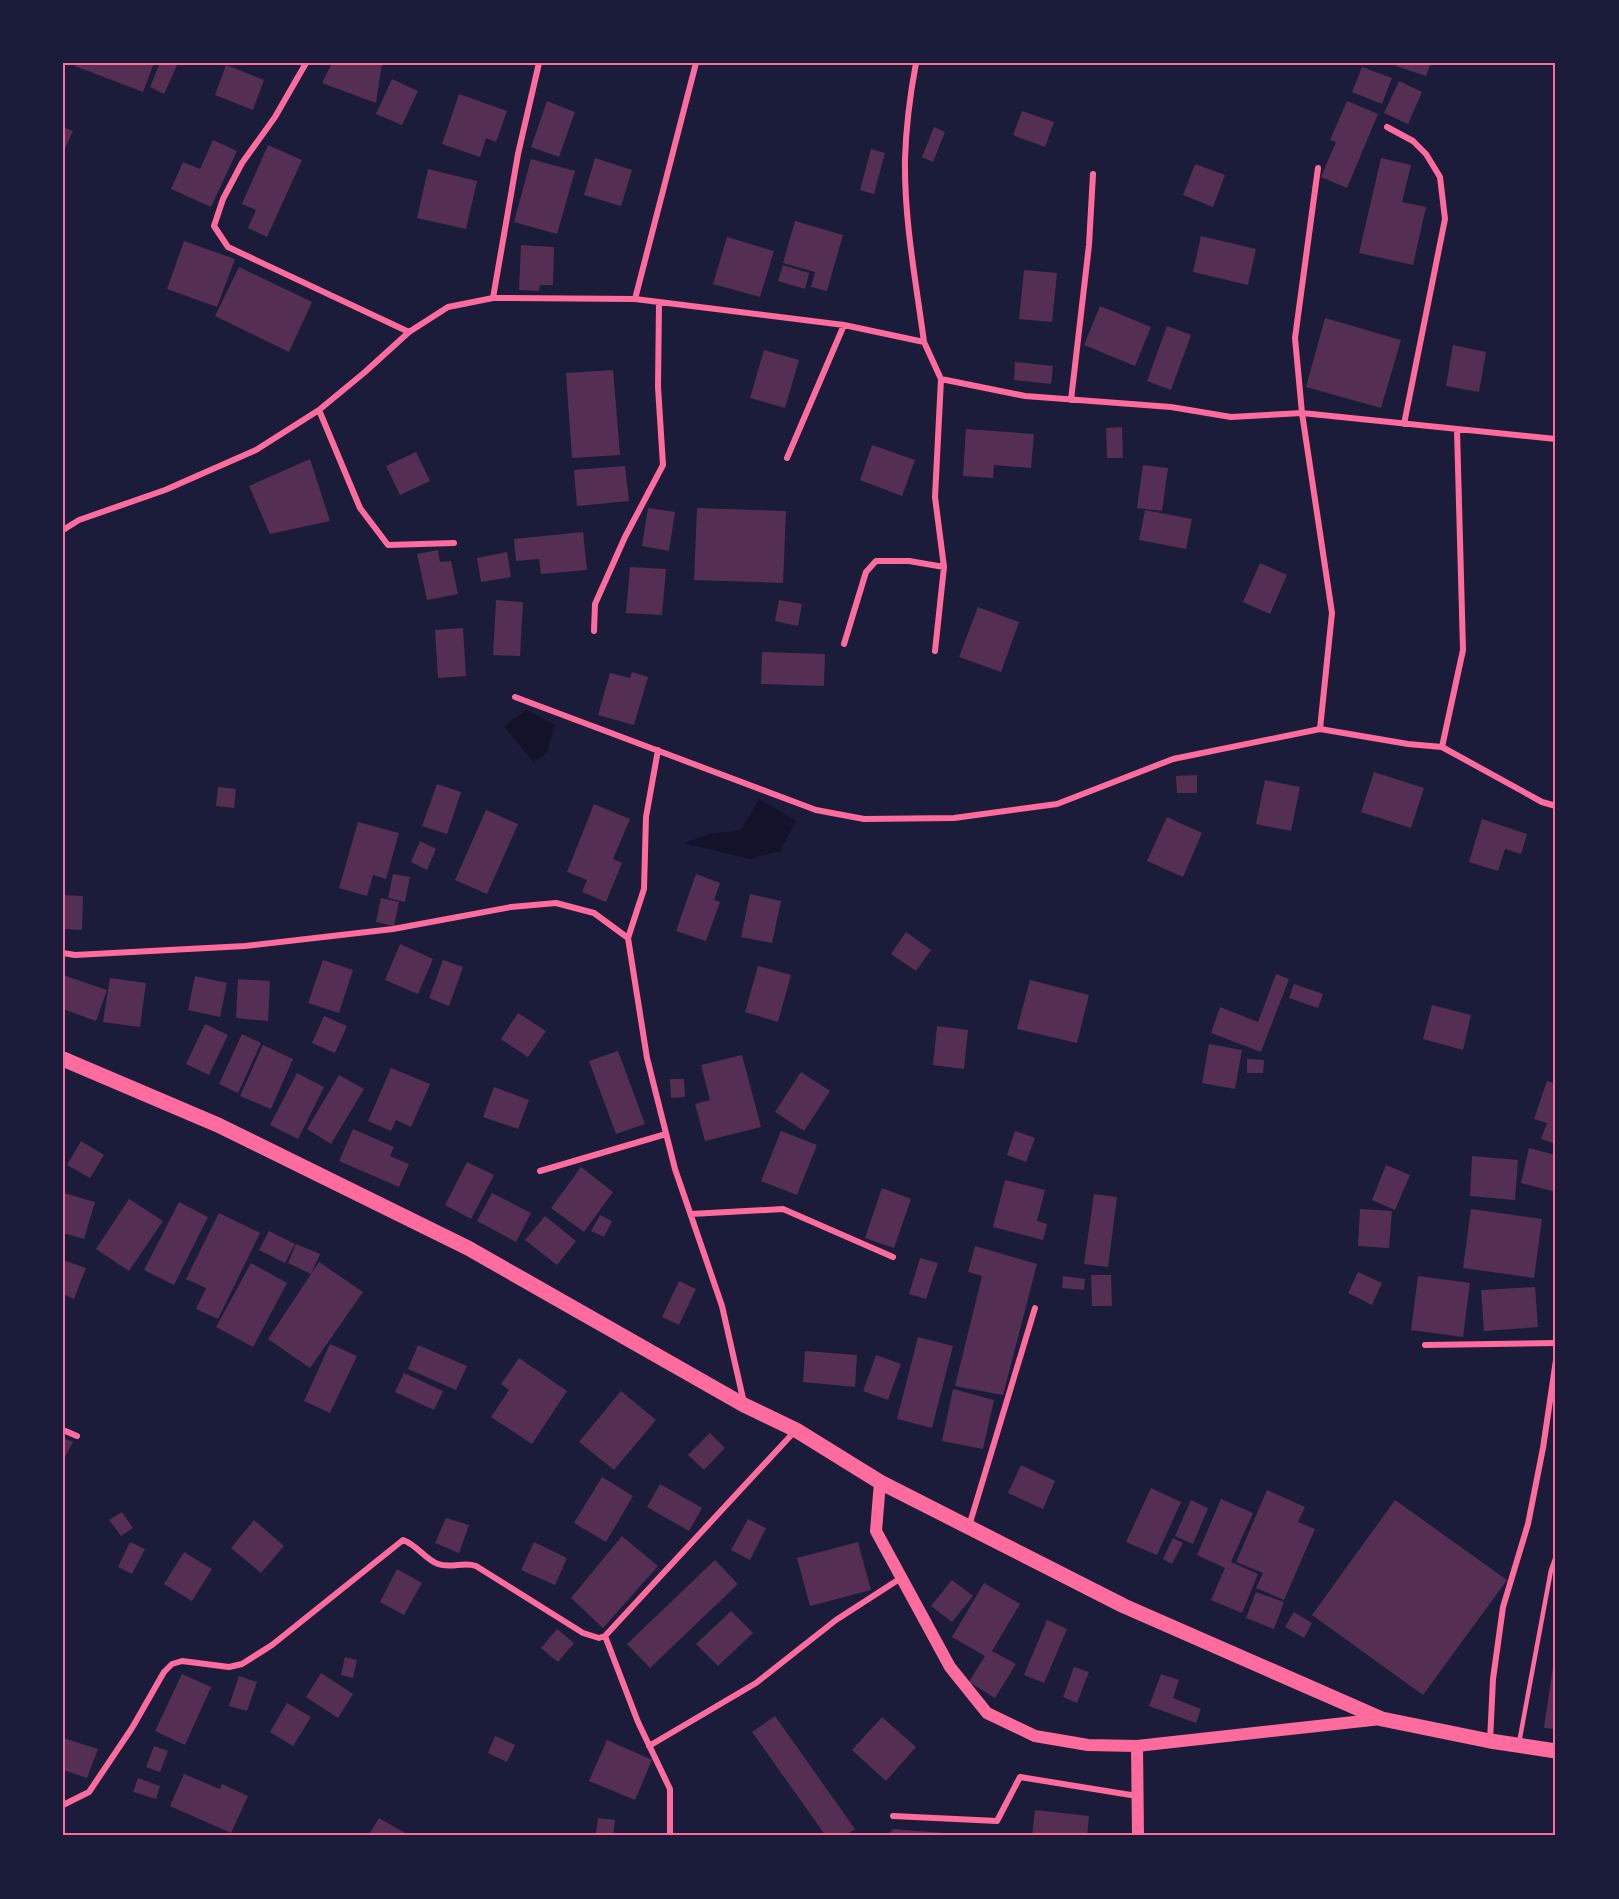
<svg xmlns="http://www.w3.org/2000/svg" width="1619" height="1899" font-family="'Roboto Condensed',sans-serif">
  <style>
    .water { fill: #12122b }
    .building { fill: #542f53 }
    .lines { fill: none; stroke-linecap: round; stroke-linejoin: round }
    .service { stroke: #ff6b9d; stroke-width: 4.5 }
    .minor { stroke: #ff6b9d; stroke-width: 6 }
    .secondary { stroke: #ff6b9d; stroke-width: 12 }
    .primary { stroke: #ff6b9d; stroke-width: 15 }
    .neatline { fill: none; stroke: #ff6b9d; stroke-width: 2 }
  </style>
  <rect width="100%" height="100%" fill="#1b1b3a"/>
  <path class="water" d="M526,710L555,725L547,752L534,763L504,726Z
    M759,799L796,821L780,851L750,859L684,843L710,834L741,830Z"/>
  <path class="building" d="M76,63H154L143,92L75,66Z
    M160,63H178L164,94L150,87Z
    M332,63H382L376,103L322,83Z
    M1397,63H1431L1426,76L1396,66Z
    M226,65L264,80L253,110L215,95Z
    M1362,67L1392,78L1382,104L1352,92Z
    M392,79L418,91L402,125L376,114Z
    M1399,81L1422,92L1408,124L1384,113Z
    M459,94L507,111L496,142L486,138L480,157L442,144Z
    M547,101L575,112L559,157L531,147Z
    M1347,101L1378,114L1347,188L1321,177L1336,142L1330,140Z
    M1022,111L1054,122L1045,147L1013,135Z
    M63,127L73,131L63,153Z
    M934,127L945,132L933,162L922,157Z
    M213,140L237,151L211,207L171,189L183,162L200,169Z
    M268,145L302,160L267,237L248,228L256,210L242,204Z
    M871,149L885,153L874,194L860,190Z
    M595,158L632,170L621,206L584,195Z
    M1381,158L1411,165L1402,202L1426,207L1413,265L1359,253Z
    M531,159L575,171L557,234L514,222Z
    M1195,164L1225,175L1213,207L1183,195Z
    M428,169L477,181L466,229L417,218Z
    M795,221L843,235L827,291L811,287L815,272L783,263Z
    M1201,236L1256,249L1248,285L1193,272Z
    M727,237L774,251L760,297L713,284Z
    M184,241L235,259L217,307L167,289Z
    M521,245L554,247L553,285H540L539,291L519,290Z
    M783,265L809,273L805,289L778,281Z
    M239,267L312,302L289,352L215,316Z
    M1024,270L1057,273L1052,322L1019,319Z
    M1100,306L1151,327L1135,366L1084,345Z
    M1325,318L1401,340L1381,408L1306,387Z
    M1167,326L1191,335L1171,390L1147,381Z
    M1453,345L1486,352L1479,392L1446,386Z
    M764,350L799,360L785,408L750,398Z
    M1015,362L1053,366L1051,384L1014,380Z
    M613,370L620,455L572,458L566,373Z
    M1122,427L1123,458H1107L1106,428Z
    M966,429L1034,434L1031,468L994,465L993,478L963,476Z
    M872,445L915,460L902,496L860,480Z
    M416,452L430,481L400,495L386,466Z
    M310,459L330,521L270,534L249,486Z
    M1143,465L1168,468L1162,511L1137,508Z
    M625,466L629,501L577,506L574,470Z
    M648,508L675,512L669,551L642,546Z
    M697,508L786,511L783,583L694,580Z
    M1145,510L1192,519L1186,549L1139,540Z
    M583,532L587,570L541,574L539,559L516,561L514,539Z
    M438,550L440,562L451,561L458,594L427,600L417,554Z
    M507,552L511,577L481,582L477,558Z
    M1260,563L1287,575L1270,614L1243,602Z
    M630,567L666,569L662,615L626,613Z
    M496,600L523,602L520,656L493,655Z
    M779,600L802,604L798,626L775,621Z
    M978,607L1019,622L1001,672L959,657Z
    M463,628L466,676L438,678L435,630Z
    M762,652L825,654L824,686L761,684Z
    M632,672L648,677L634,725L598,715L610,673L630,678Z
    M1374,772L1424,788L1411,828L1361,812Z
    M1197,775V793H1177L1176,776Z
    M1265,780L1300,787L1291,831L1256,824Z
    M437,784L461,792L447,834L422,826Z
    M218,787L236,789L234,808L216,806Z
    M594,804L630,819L613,859L622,863L606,902L582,892L587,880L567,872Z
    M486,810L518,824L487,894L455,880Z
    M1167,817L1202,833L1183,877L1147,861Z
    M1482,819L1527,834L1521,854L1505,849L1498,871L1469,862Z
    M358,822L399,833L386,879L373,875L367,896L339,888Z
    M420,841L436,849L427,870L411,862Z
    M393,874L410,877L405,902L388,898Z
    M696,874L720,883L714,900L720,902L706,941L676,931Z
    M750,894L781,901L772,943L741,937Z
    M63,895L83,896L82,930L63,929Z
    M381,898L399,902L394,926L376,922Z
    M906,932L931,950L916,971L891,954Z
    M400,944L433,959L418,994L385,980Z
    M323,960L353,970L339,1013L308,1003Z
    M443,960L463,967L449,1006L429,998Z
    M758,966L791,975L778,1022L745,1012Z
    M1276,974L1289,979L1261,1052L1211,1033L1220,1007L1258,1022Z
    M63,975L107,990L96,1021L63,1009Z
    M195,976L227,983L220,1017L188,1010Z
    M110,978L146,983L140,1027L103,1022Z
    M238,979L270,981L268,1021L236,1018Z
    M1030,980L1089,995L1077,1043L1017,1029Z
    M1294,984L1323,994L1318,1008L1289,998Z
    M1432,1005L1471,1015L1463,1050L1423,1039Z
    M518,1013L546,1031L528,1057L501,1039Z
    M324,1016L347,1026L335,1053L312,1043Z
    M205,1024L228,1035L209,1075L186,1064Z
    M937,1026L968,1030L964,1069L933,1065Z
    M242,1034L261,1043L238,1093L219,1084Z
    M1209,1044L1242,1050L1235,1089L1202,1083Z
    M263,1045L293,1059L271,1109L240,1096Z
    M618,1051L645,1124L616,1134L589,1061Z
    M742,1055L761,1127L705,1141L695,1104L710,1100L701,1065Z
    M1247,1059L1264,1060L1263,1073H1247Z
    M391,1068L430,1084L411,1127L396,1120L391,1131L368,1121Z
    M801,1072L830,1091L804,1131L775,1112Z
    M297,1073L324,1087L298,1139L270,1125Z
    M339,1075L364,1089L331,1144L307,1129Z
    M670,1079H684L685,1097L671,1098Z
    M1547,1081L1556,1084V1144L1541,1139L1547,1123L1534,1119Z
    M494,1087L529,1100L518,1129L483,1117Z
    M353,1129L394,1147L390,1156L409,1164L399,1187L339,1161Z
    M781,1131L817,1145L797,1195L761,1181Z
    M1015,1131L1035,1138L1026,1162L1007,1155Z
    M81,1141L104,1155L90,1178L67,1165Z
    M1529,1148L1556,1155V1192L1521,1183Z
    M1472,1156L1518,1160L1515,1200L1470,1196Z
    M467,1162L494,1175L471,1219L445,1205Z
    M1386,1165L1410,1175L1395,1210L1372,1200Z
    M581,1167L613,1192L584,1232L551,1208Z
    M1005,1180L1045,1190L1037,1221L1047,1224L1043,1240L993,1227Z
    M882,1188L911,1199L894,1248L865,1238Z
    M64,1193L95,1202L84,1239L63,1233Z
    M492,1193L531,1213L516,1242L477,1221Z
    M1094,1194L1117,1197L1108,1267L1084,1264Z
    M129,1199L163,1221L129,1271L96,1249Z
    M179,1202L208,1217L174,1285L144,1270Z
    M1360,1209L1392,1211L1389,1248L1358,1246Z
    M1471,1209L1542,1219L1534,1278L1463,1268Z
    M219,1213L260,1233L218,1319L196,1309L206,1288L186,1279Z
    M600,1215L612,1221L604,1237L591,1231Z
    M545,1216L576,1241L557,1265L525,1240Z
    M269,1231L295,1244L285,1263L259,1250Z
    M296,1244L320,1254L311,1274L288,1263Z
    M975,1246L1037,1264L1003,1395L955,1386L982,1276L968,1272Z
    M920,1258L938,1263L926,1299L909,1294Z
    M63,1260L86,1268L74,1299L63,1294Z
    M319,1262L363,1292L310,1368L268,1339Z
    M251,1263L287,1283L253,1347L216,1327Z
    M1358,1272L1382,1283L1372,1305L1348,1293Z
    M1091,1275H1111L1112,1306H1092Z
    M1063,1276L1085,1279L1084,1290L1062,1288Z
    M1418,1276L1470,1283L1463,1337L1411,1330Z
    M679,1281L696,1289L679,1325L662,1317Z
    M1535,1287L1538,1327L1484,1331L1481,1290Z
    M918,1337L953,1346L932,1428L897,1419Z
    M330,1344L357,1356L330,1413L304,1401Z
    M418,1345L467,1366L456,1390L408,1369Z
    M805,1351L857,1355L855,1387L803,1382Z
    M876,1355L901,1364L888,1400L863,1391Z
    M519,1358L567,1391L532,1444L491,1417L509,1390L501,1384Z
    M404,1373L443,1391L434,1410L395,1392Z
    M953,1389L994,1400L983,1449L942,1441Z
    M621,1391L656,1420L614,1470L579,1442Z
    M710,1433L725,1448L704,1470L688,1455Z
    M63,1438L73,1442L63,1460Z
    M1021,1465L1055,1481L1043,1509L1008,1493Z
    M602,1477L633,1496L606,1542L574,1523Z
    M660,1484L702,1508L689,1531L647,1507Z
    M1151,1488L1181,1502L1157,1555L1126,1542Z
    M1267,1490L1305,1507L1298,1522L1315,1529L1284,1600L1256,1588L1263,1573L1236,1562Z
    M1221,1499L1253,1513L1231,1562L1258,1574L1242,1613L1211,1600L1225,1568L1197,1555Z
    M1191,1500L1208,1508L1193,1544L1175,1536Z
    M1395,1500L1507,1580L1423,1695L1312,1615Z
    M122,1512L133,1528L121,1536L109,1520Z
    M446,1518L469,1525L459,1553L435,1543Z
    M748,1519L766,1528L750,1560L731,1550Z
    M254,1520L284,1546L261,1573L231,1548Z
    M622,1536L658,1566L603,1628L571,1598Z
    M1173,1538L1183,1543L1172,1564L1163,1559Z
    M130,1542L145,1549L132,1574L118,1567Z
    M534,1542L567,1558L555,1585L521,1570Z
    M858,1542L871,1590L810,1606L797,1558Z
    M184,1552L212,1569L192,1601L164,1584Z
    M715,1560L738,1584L650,1668L627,1644Z
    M397,1569L422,1583L404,1615L380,1602Z
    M952,1580L973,1596L952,1622L931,1606Z
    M984,1583L1020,1604L992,1651L1016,1664L995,1698L969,1682L985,1656L952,1637Z
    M1256,1592L1284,1602L1274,1629L1246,1618Z
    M731,1611L753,1633L718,1666L696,1644Z
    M1294,1612L1312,1623L1304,1638L1285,1627Z
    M1047,1620L1067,1629L1044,1683L1024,1675Z
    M557,1629L574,1643L558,1662L541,1648Z
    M1555,1653H1556V1729L1544,1728Z
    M345,1657L357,1660L353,1678L341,1675Z
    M1074,1667L1089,1672L1077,1703L1063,1697Z
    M321,1673L353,1694L338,1718L306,1697Z
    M182,1674L211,1687L185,1745L155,1731Z
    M1161,1674L1179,1680L1173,1698L1201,1709L1196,1723L1149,1706Z
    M239,1676L257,1682L247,1711L229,1706Z
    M287,1703L311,1717L293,1746L270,1732Z
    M775,1716L855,1829L845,1836H826L752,1732Z
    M882,1717L916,1747L886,1781L852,1750Z
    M495,1736L515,1745L507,1762L488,1753Z
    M63,1738L98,1749L87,1778L63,1770Z
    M607,1740L652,1760L635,1800L589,1781Z
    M154,1746L168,1751L160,1772L146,1767Z
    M184,1774L220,1789L222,1784L248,1796L231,1833L170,1806Z
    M138,1778L160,1786L156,1799L133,1792Z
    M1035,1810L1089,1816L1087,1836H1032Z
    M379,1818L405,1833L403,1836H368Z
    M598,1818L615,1820L613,1836L596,1833Z
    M893,1829L957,1834V1836H887Z"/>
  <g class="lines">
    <path class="service" d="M1519,1743L1551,1570L1556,1556"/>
    <path class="minor" d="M306,63L275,117L242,163L223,199L214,226L228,247L409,332
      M916,63C910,95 906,127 905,159C904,220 916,282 924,342
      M1387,127L1413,141L1426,154L1440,177L1445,219L1404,424
      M1318,168L1295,338L1302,413L1332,613L1320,729
      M493,298L518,154L539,63
      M635,299L696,63
      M1071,400L1089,245L1093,174
      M319,410L360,508L388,545L454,543
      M787,458L844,325
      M63,530L79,520L165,490L256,450L319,410L365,372L409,332L448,307L493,298L635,299L844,325L924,342L941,379L1025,396L1171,407L1231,417L1302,413L1556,439
      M594,631L595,604L625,537L663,465L658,387L659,302
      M844,644L866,572L876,561H909L944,567
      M935,651L944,567L935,497L941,379
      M515,697L816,810L864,819L954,818L1057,804L1173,759L1320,729L1408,744L1442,747L1463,650L1457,430
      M1442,747L1542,802L1556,806
      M628,938L644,889L646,817L658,750
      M63,953L75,955L245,946L393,929L511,907L556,903L594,913L628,938L647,1058L675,1169L722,1306L744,1403
      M540,1171L666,1134
      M691,1214L783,1209L893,1257
      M1425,1345L1556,1343
      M63,1430L77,1436
      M969,1526L1035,1308
      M605,1636L638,1722L670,1789V1836
      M1490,1741L1493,1679L1503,1607L1528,1524L1543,1448L1556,1360
      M649,1746L756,1683L836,1620L901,1578
      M63,1805L89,1792L132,1728L164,1672L172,1664L182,1661L229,1667L242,1664L272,1645L403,1540C417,1545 425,1559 438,1564C451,1569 464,1561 476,1566L583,1633L599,1638L605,1636L795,1431
      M893,1816L997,1821L1020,1777L1137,1796"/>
    <path class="secondary" d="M880,1482L876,1531L950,1667L987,1713L1035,1736L1088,1745L1137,1746L1381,1719
      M1137,1746L1138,1836"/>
    <path class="primary" d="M63,1059L218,1125L468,1248L744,1405L796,1430L880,1482L1124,1606L1382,1719L1490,1741L1556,1751"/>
  </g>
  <rect width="1619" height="1899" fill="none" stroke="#1b1b3a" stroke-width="129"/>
  <rect x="64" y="64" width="1490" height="1770" class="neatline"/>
</svg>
